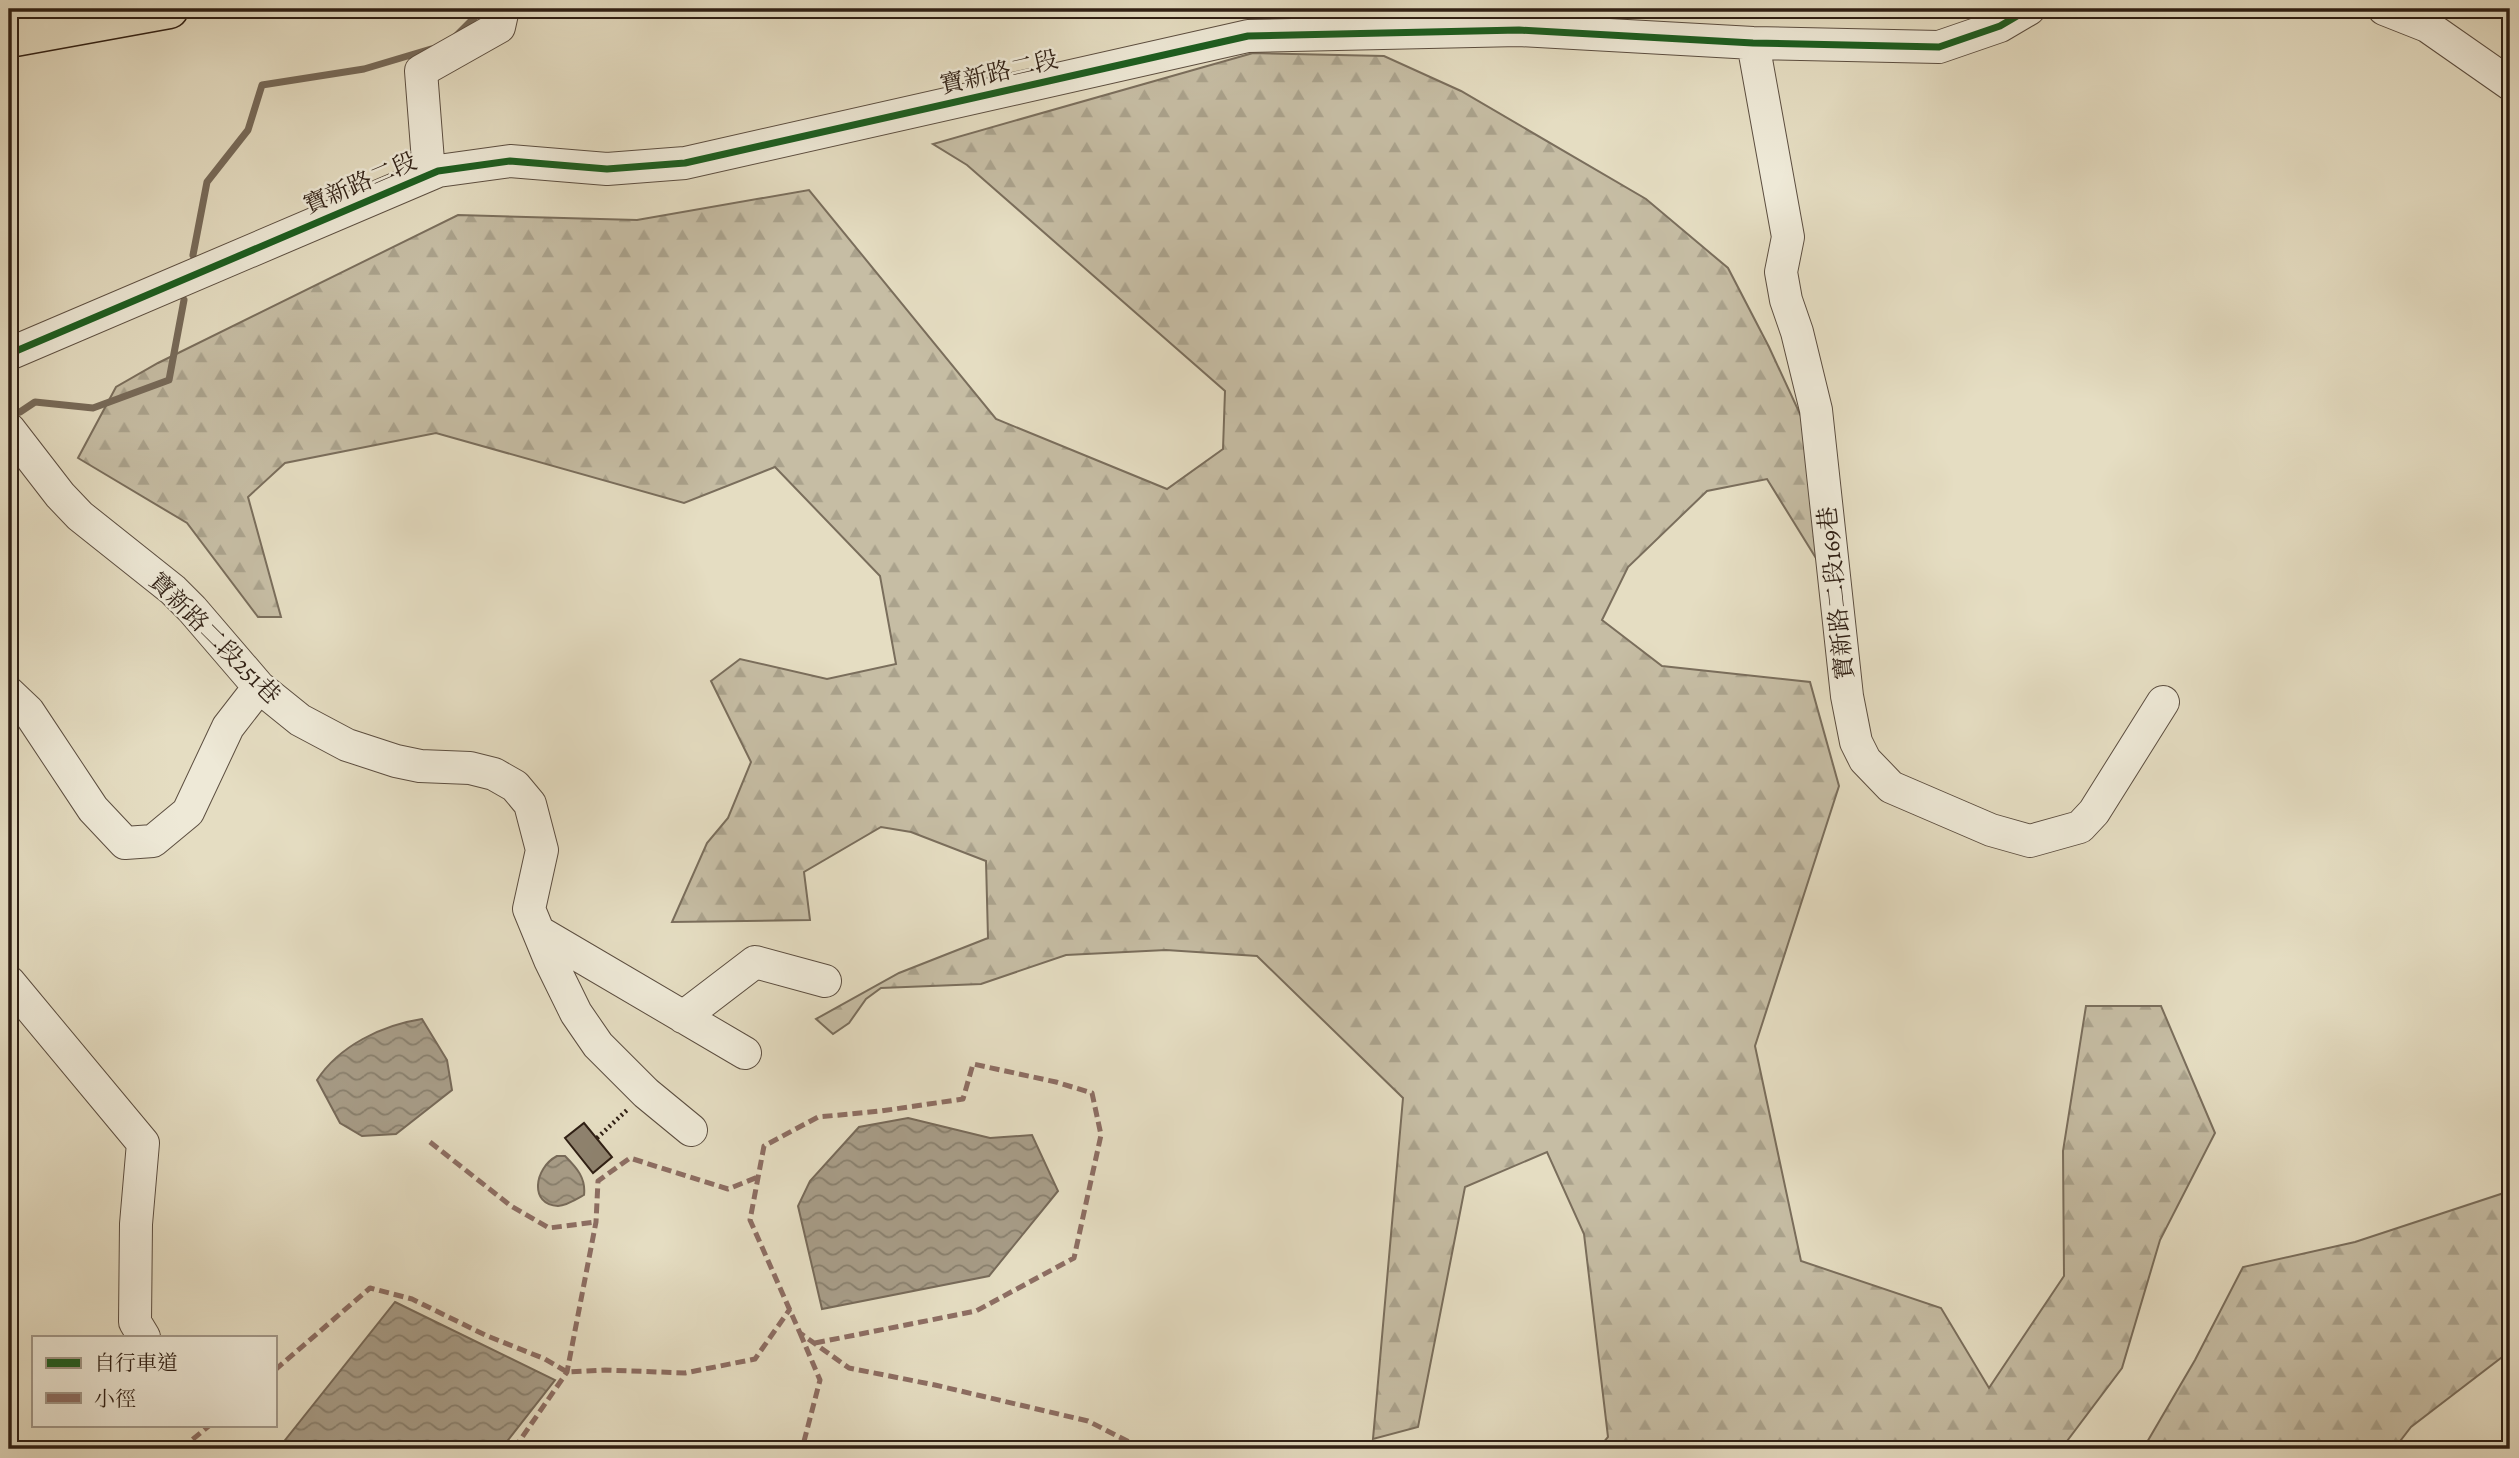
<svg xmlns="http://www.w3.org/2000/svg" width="2519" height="1458" font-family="Alegreya,'Noto Serif TC',serif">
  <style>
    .forest { fill: url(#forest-firs); stroke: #7a6e5c; stroke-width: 2 }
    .water { fill: url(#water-waves); stroke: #776a59; stroke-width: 2 }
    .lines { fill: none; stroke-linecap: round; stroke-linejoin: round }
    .stream { stroke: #776a59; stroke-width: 7 }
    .building { fill: #8e826e; stroke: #2f1f14; stroke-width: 2 }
    .minor-casing { stroke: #5c4e40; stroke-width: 34 }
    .highway-casing { stroke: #2f1f14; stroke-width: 41 }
    .path { stroke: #2f1f14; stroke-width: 4.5; stroke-dasharray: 2 3.5; stroke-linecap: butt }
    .minor { stroke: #eee9d7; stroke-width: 32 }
    .highway { stroke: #e5ddc2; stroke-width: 38 }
    .quiet { stroke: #8d6e63; stroke-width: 5; stroke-dasharray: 10 5; stroke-linecap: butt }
    .cycleway-casing { stroke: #eee9d7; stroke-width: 11 }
    .cycleway { stroke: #1b5e20; stroke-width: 7 }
    .labels { text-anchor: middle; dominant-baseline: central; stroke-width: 5; stroke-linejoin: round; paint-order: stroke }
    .street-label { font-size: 24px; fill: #2f1f14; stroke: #eee9d7 }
  </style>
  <defs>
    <pattern id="forest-firs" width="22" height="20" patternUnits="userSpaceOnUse" patternTransform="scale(1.75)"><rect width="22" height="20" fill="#c6bda4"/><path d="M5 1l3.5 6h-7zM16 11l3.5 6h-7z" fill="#aaa28c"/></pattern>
    <pattern id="water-waves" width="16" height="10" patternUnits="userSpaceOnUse" patternTransform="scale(1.75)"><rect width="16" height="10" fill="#a79c87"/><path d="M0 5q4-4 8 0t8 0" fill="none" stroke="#887f6d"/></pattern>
  </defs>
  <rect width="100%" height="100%" fill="#e5ddc2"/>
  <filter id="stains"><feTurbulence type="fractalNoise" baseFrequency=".00286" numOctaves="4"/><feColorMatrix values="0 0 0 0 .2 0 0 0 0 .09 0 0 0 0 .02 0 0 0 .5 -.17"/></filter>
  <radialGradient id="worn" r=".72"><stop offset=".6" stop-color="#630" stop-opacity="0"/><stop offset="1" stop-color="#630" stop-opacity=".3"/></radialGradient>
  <path class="forest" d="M1253,53L1384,56L1461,91L1646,199L1728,268L1769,347L1812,440L1832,584L1767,479L1707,491L1628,567L1602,620L1662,666L1810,682L1839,786L1755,1046L1801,1261L1941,1308L1989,1388L2064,1276L2063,1151L2086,1006H2161L2215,1133L2160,1240L2122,1368L2061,1449H1598L1608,1437L1584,1234L1547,1152L1465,1187L1418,1427L1373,1439L1403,1098L1257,956L1166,950L1066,955L981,984L881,988L866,999L849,1023L833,1034L816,1019L899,973L988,938L986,861L911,832L881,827L804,872L810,920L672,922L707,843L728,818L751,762L711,681L740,659L827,679L896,664L880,576L775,467L684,503L436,433L285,463L248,497L281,617H258L187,523L78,458L116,387L158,363L458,215L637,220L809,190L996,419L1167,489L1223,449L1225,391L967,165L933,144Z
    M2510,1191V1351L2411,1427L2394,1449H2143L2195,1360L2243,1267L2355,1242Z"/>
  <path class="water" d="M422,1019L447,1060L452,1090L396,1134L362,1136L340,1123L317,1080C339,1046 382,1025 422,1019Z
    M908,1118L990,1138L1032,1135L1058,1191L989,1276L822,1309L798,1206L810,1181L859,1127Z
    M557,1156H565C577,1168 586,1178 584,1195C577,1199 566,1206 558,1206C529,1205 534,1168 557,1156Z
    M395,1302L555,1380L501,1449H278Z"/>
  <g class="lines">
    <path class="stream" d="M456,36L478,14
      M193,255L207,182L248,130L262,85L364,69L431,49
      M20,412L35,402L93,408L169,380L184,300"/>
  </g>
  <path class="building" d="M584,1123L612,1157L593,1173L565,1138Z"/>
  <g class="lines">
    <defs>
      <path id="minor" d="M2384,9L2427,26L2510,84
        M1753,43L1788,237L1781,272L1786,300L1797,332L1816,410L1847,696L1856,742L1865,760L1891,787L1991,830L2030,841L2080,827L2094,812L2163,702
        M429,174L421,71L499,27L503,9
        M9,354L438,171L510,161L607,169L685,163L1248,36L1519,30L1753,43L1939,47L2000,26L2029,9
        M9,429L60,495L80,516L173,590L192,609L259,687L300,720L347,745L396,761L420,766L470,768L494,774L515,786L530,804L542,850L529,909L550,960L576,1013L598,1045L646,1093L691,1130
        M9,693L28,711L93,809L125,843L153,841L188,812L228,727L259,687
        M539,932L745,1053
        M9,982L143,1143L136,1224L135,1322L144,1337
        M683,1017L755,962L825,981"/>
      <path id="highway" d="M9,38L169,9"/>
    </defs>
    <use href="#minor" class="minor-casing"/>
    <use href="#highway" class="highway-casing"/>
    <path class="path" d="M597,1138L627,1110"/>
    <use href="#minor" class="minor"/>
    <use href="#highway" class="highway"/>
    <path class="quiet" d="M430,1142L511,1206L549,1228L596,1222
      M800,1333L820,1380L802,1449
      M815,1343L976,1311L1074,1258L1101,1135L1092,1093L1056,1082L973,1064L963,1099L881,1111L818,1117L764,1146L750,1220L800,1333L849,1368L935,1385L1088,1421L1143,1449
      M275,1370L370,1288L412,1299L485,1335L545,1359L567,1372L605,1370L685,1373L755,1359L790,1309
      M181,1449L210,1425
      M514,1449L567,1372L596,1222L598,1181L630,1158L728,1189L758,1177
      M586,1449L618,1446L623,1449"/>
    <defs>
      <path id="cycleway" d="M9,354L438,171L510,161L607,169L685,163L1248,36L1519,30L1753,43L1939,47L2000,26L2029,9"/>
    </defs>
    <use href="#cycleway" class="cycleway-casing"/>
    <use href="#cycleway" class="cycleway"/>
  </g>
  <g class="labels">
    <g class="street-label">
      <text transform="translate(999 72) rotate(-13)">寶新路二段</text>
      <text transform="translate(360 183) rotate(-23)">寶新路二段</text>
      <text transform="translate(1836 593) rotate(-96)">寶新路二段169巷</text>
      <text transform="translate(215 638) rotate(45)">寶新路二段251巷</text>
    </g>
  </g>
  <rect width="2519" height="1458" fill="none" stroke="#e5ddc2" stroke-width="35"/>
  <rect x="10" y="10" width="2498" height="1437" fill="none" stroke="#2f1f14" stroke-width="3.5"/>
  <rect x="18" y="18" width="2484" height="1423" fill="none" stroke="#2f1f14" stroke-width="2"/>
  <rect x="32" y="1336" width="245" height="91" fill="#eee9d7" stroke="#a29889" stroke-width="2"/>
  <rect x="46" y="1358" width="35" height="10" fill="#1b5e20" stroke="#a29889" stroke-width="2"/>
  <text x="94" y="1370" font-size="21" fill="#2f1f14">自行車道</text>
  <rect x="46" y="1393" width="35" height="10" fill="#8d6e63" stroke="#a29889" stroke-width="2"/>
  <text x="94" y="1406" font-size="21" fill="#2f1f14">小徑</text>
  <rect width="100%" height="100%" filter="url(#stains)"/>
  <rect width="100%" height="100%" fill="url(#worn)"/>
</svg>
